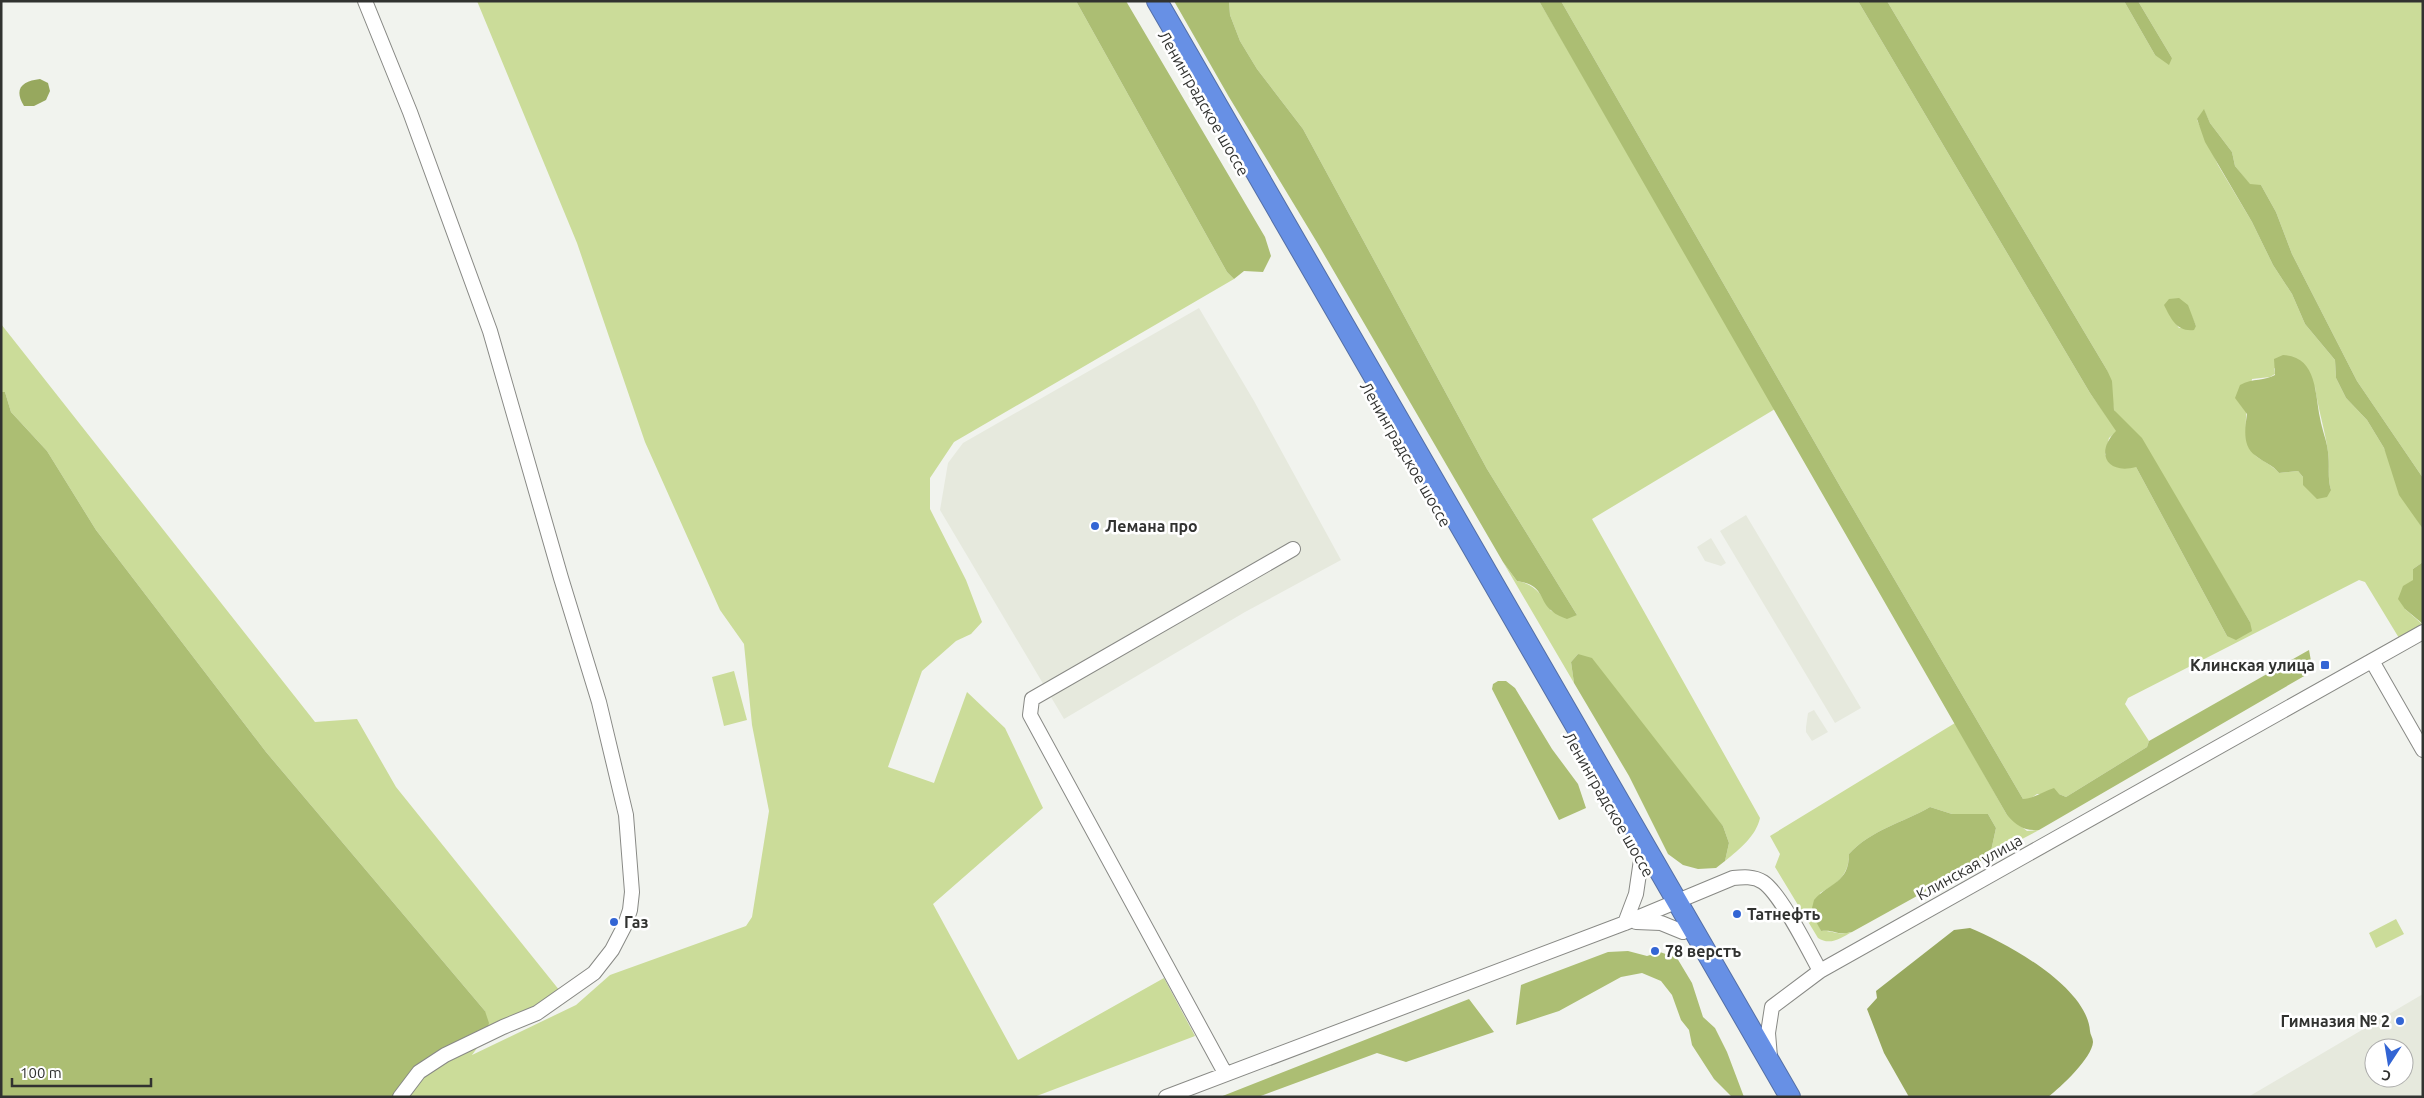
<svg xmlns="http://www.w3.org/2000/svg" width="2424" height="1098" font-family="Ubuntu,sans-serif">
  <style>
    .built { fill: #e6e9dd; fill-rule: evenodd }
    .green { fill: #cbdc99; fill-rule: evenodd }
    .forest { fill: #acbe73 }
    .water { fill: #97a85e }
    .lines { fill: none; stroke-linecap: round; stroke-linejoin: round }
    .minor-casing { stroke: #888985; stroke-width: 16 }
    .highway-casing { stroke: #546fa6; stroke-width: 22 }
    .minor { stroke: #fff; stroke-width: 14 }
    .highway { stroke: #6790e5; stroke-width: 20 }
    .poi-dot { fill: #3365d4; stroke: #fff; stroke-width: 2 }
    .labels { text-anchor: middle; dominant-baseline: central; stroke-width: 5; stroke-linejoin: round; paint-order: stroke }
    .street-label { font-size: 16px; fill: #313230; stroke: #fff }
    .poi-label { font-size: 16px; font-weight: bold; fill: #313230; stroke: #fff; text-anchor: start }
  </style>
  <rect width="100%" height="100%" fill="#f1f3ee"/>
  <path class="built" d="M1199,308L1254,401L1341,560L1245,612L1064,719L940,510L948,463L963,443Z
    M1746,515L1861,708L1835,723L1720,531Z
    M1711,538L1726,563L1721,566L1705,561L1697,547Z
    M1814,710L1828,732L1812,741L1806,732V727L1808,713Z
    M2423,994V1097H2248ZM2374,1048H2404V1078H2374Z"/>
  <path class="green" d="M477,1H1076L1227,272L1234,279L954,442L930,478V509L966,580L982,622L971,634L956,641L922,671L888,767L934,783L967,692L1005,728L1043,808L933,904L1018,1060L1164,978L1195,1036L1034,1097H400L485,1011L266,752L96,530L47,451L11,412L5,392H1V324L315,722L357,719L396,787L564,996L485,1037L472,1055L576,1005L610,975L746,926L752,917L769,811L752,725L744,644L720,610L645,442L577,243Z
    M1229,1H1539L1562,40L1775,409L1592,519L1760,818C1756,836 1740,849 1725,861L1729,843L1723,826L1578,654L1571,662L1574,683L1503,562L1517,581C1535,584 1543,596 1551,611L1577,615L1487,469L1303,129L1257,69L1240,41L1230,15Z
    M1561,1H1858L2090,393L2117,431L2109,438L2105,455L2136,467L2227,636L2250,622L2197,534L2114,410L2107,370L1887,1H2124L2155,55L2172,58L2138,1H2423V478L2357,381L2292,254L2276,212L2261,185H2250L2235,166L2232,152L2210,123L2204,110L2197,120L2218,165L2252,222L2273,265L2292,294L2305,324L2335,360L2336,378L2346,398L2367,420L2384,448L2413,513L2423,529V562L2413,569V580L2405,609L2422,624L2399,638L2365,582L2359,580L2128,698L2125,704L2149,741L2147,747L2066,797L2059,794H2037L2030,799H2023L1841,488ZM2168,312L2192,317L2196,326L2179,328ZM2274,368L2315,387C2318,409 2325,430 2328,452C2330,466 2327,477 2331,490L2303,477L2298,471L2279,473C2273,465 2258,459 2255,455C2239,432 2248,405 2252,379L2270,377L2275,374Z
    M734,671L747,720L724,726L712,677Z
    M1955,723L2007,815L2027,831L2039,830L1982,860L1991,851L1996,828L1988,814H1952L1930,807C1902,823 1871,830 1849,854C1849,875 1837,884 1820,893L1817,922L1821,931C1834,930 1837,936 1852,932C1841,938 1830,946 1818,938L1775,867L1780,854L1770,836Z
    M2396,919L2404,934L2376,948L2369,933Z"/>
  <path class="forest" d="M1076,1H1126L1265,237L1271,256L1263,272L1244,271L1234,279L1227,272Z
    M1174,1H1229L1230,15L1240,41L1257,69L1303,129L1487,469L1577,615L1567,619C1562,617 1556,615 1552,611C1538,600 1545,585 1517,581L1503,562L1318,244L1229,97Z
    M1539,1H1561L1841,488L2023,799C2033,799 2044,791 2054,788L2059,794L2066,797L2147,747L2149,741L2309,650L2311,661L2306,675L2039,830C2024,831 2017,826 2007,815Z
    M1858,1H1887L2107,370L2112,381L2114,410L2142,438L2250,622L2252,631L2236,640L2227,636L2136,467C2106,475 2095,452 2116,431L2090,393Z
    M2124,1H2138L2172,58L2169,65L2155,55Z
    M2204,109L2210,123L2232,152L2235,166L2250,184L2261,185L2276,212L2292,254L2357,381L2423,478V529L2399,495L2384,448L2367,420L2346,398L2336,378L2335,360L2305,324L2292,294L2273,265L2252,222L2205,142L2197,119Z
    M2179,298L2188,305L2196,326L2194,330C2177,332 2171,319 2164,305L2169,299Z
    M2283,355C2317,356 2315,394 2320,418C2322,430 2327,441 2328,452C2330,466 2327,477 2331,490L2327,497L2317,499L2303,485V477L2298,471L2279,473C2272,464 2264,463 2256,456C2242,447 2245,428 2247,414L2235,398L2240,385C2253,378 2265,381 2275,375L2274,359Z
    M1,392H5L11,412L47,451L96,530L266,752L485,1011L489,1023L485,1037L445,1055L400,1097H1Z
    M2423,562V624L2405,609L2398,599L2403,586L2413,580V569Z
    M1578,654L1592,658L1723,826L1729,843L1725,861L1716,868L1698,869L1683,865L1668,854L1629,776L1574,683L1571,662Z
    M1498,681H1506L1515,688L1552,749L1578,784L1586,808L1559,820L1492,689L1493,684Z
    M1930,807L1952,814H1988L1996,828L1991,851L1982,860L1852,932C1836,936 1835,929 1821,931L1811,912L1814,900C1830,882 1849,883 1849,854C1871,830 1902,823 1930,807Z
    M1628,951L1647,956L1660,952L1677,958L1692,983L1703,1017L1715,1028L1727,1052L1744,1097H1732L1714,1079L1692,1045L1689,1030L1681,1020L1672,995L1661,981L1642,973L1621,977L1559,1011L1516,1025L1521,985L1608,952Z
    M1469,999L1494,1032L1406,1062L1377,1053L1258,1097H1220Z"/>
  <path class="water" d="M40,79L48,83L50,91L46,100L34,106H24C13,88 23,81 40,79Z
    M1970,928C2007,943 2087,987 2090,1031C2090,1034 2093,1038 2093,1042C2092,1058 2061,1087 2048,1097H1909L1884,1053L1867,1009L1877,998L1876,991L1954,930Z"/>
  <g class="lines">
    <defs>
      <path id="minor" d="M365,1L410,112L490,331L561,578L599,702L626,815L632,892L630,910L625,925L612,950L594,973L537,1013L503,1027L445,1055L419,1072L400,1097
        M2372,661L2423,750
        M1636,922L1661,923L1683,932
        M1625,923L1636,894L1641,860
        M1770,1057L1768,1033L1772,1007L1820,971L2423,632
        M1225,1073L1030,715L1032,699L1293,549
        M1166,1097L1625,923L1733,878C1743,877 1754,876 1763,882C1781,894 1809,951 1820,971"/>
      <path id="highway" d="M1157,1L1790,1097"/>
    </defs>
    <use href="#minor" class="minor-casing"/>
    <use href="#highway" class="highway-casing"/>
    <use href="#minor" class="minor"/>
    <use href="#highway" class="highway"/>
  </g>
  <g class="poi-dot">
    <circle cx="1095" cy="526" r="5"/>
    <rect x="2320" y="660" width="10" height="10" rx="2.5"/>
    <circle cx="1737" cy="914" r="5"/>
    <circle cx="614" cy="922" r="5"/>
    <circle cx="1655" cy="951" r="5"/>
    <circle cx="2400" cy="1021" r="5"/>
  </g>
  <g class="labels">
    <g class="street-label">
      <text transform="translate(1204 103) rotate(60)">Ленинградское шоссе</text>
      <text transform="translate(1406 454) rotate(60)">Ленинградское шоссе</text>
      <text transform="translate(1609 804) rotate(60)">Ленинградское шоссе</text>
      <text transform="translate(1969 867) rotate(-29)">Клинская улица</text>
    </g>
    <g class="poi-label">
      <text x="1105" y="526">Лемана про</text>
      <text x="2315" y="665" text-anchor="end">Клинская улица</text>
      <text x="1747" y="914">Татнефть</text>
      <text x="624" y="922">Газ</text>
      <text x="1665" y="951">78 верстъ</text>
      <text x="2390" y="1021" text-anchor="end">Гимназия № 2</text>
    </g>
  </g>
  <rect width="2424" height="1098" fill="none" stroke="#313230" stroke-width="5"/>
  <g transform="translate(2389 1063) rotate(192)"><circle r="24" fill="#ffffff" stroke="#adadac"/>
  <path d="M0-4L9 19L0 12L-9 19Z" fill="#3365d4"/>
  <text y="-8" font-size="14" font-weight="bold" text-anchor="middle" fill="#313230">С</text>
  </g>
  <path d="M12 1078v8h139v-8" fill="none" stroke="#313230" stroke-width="2.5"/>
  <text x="20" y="1078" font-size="15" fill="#313230" stroke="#ffffff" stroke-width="4" paint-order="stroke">100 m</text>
</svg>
